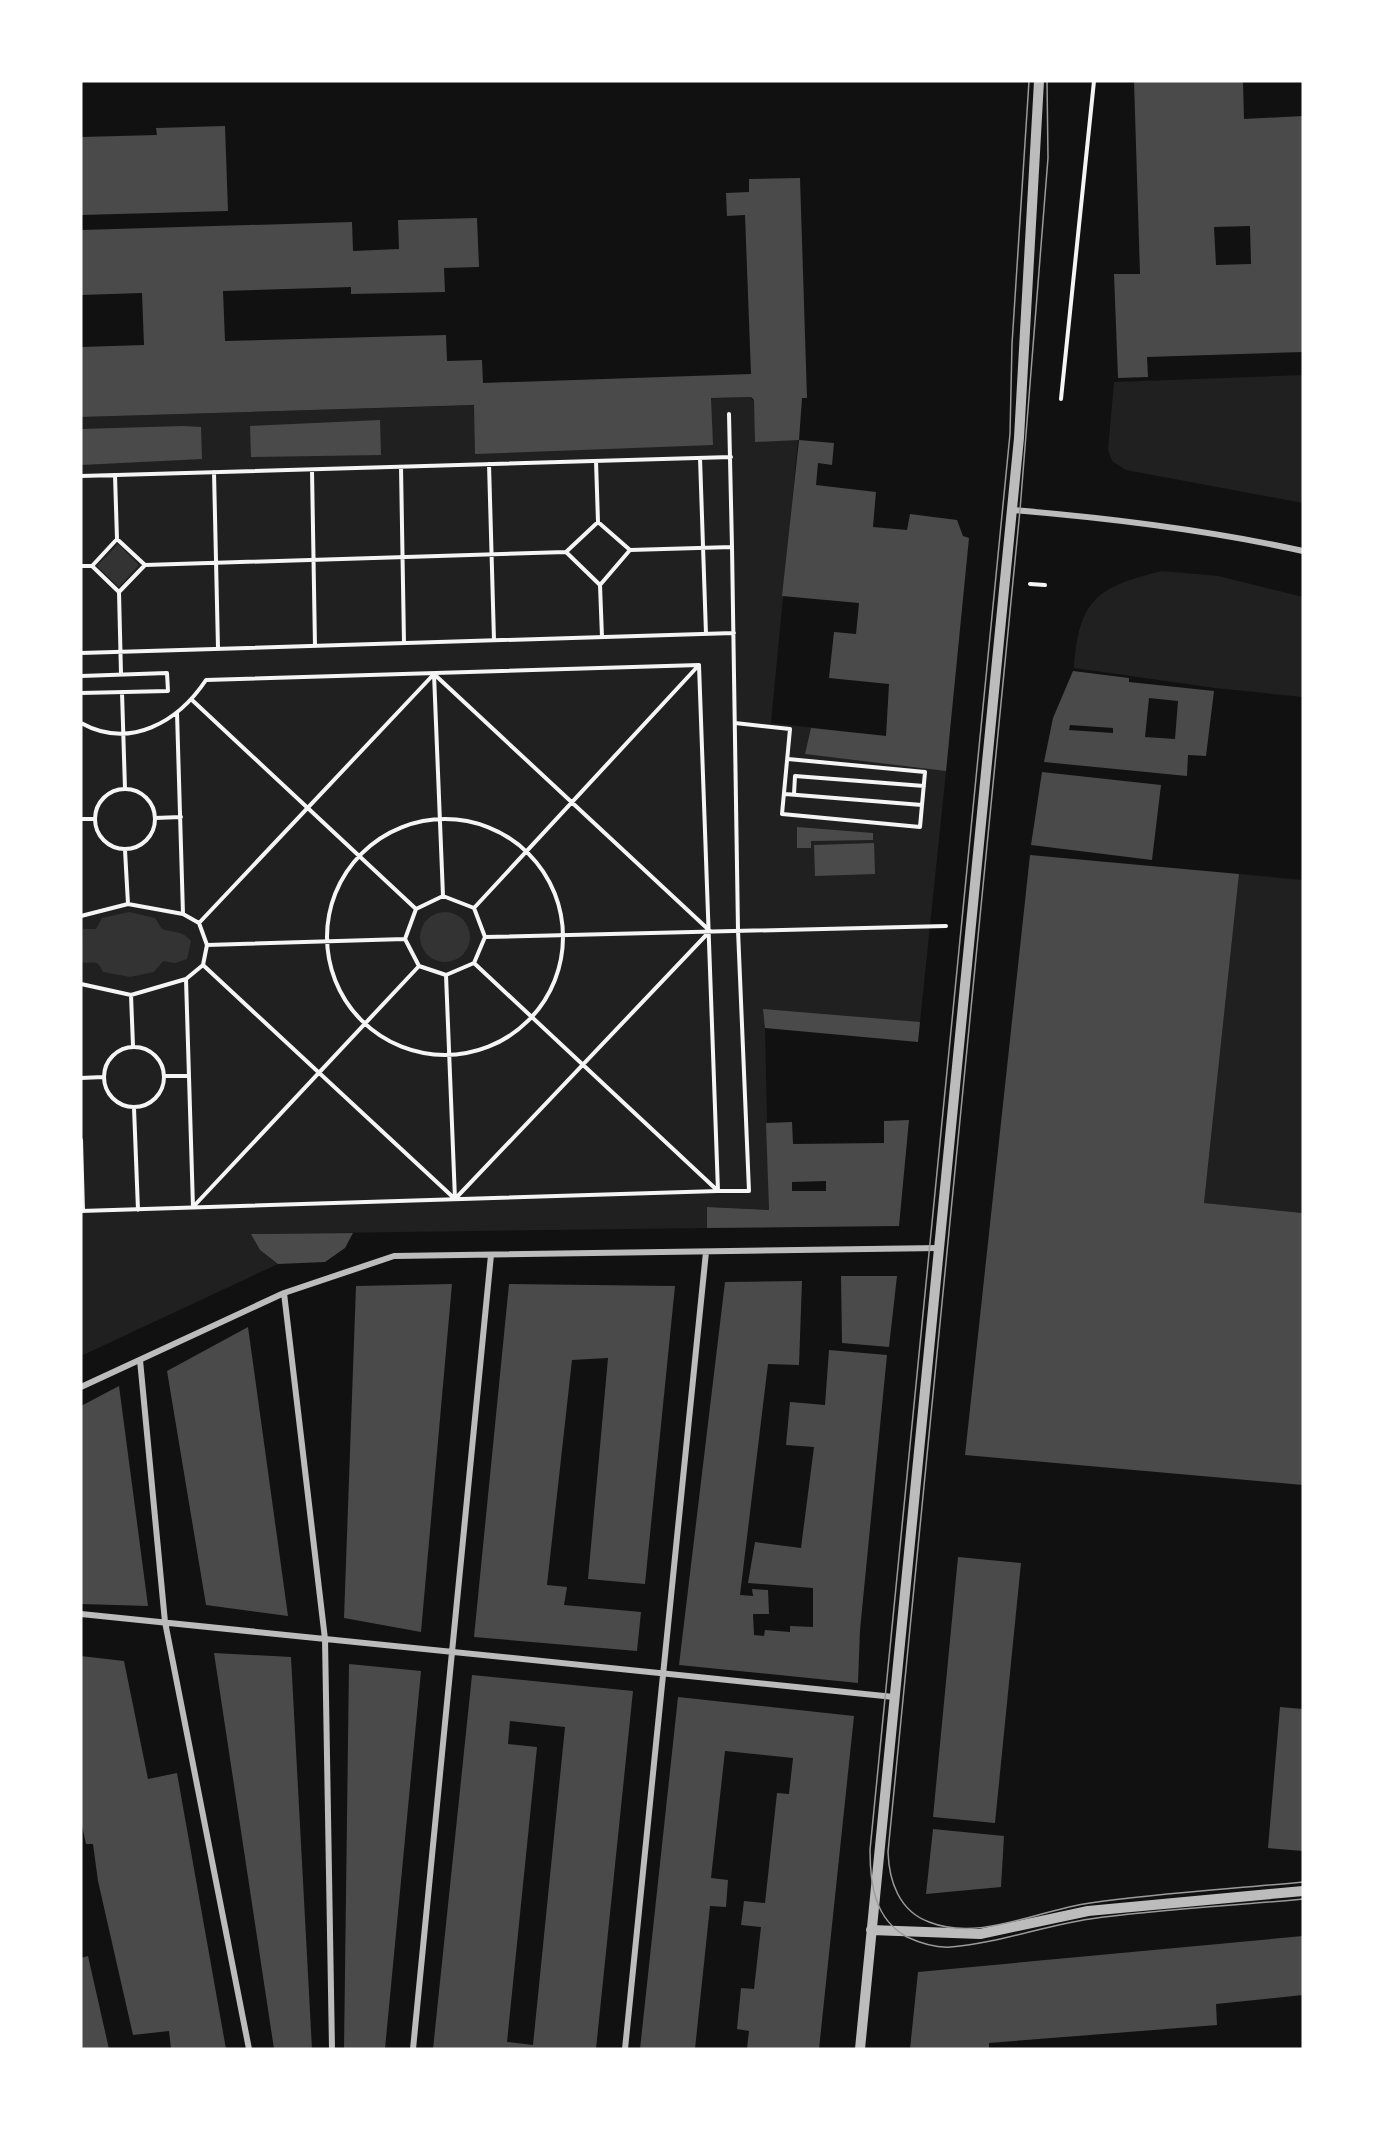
<svg xmlns="http://www.w3.org/2000/svg" width="1384" height="2130" font-family="'Work Sans',sans-serif">
  <style>
    .green { fill: #202020 }
    .water { fill: #333 }
    .building { fill: #4a4a4a; fill-rule: evenodd }
    .lines { fill: none; stroke-linecap: round; stroke-linejoin: round }
    .path { stroke: #f5f5f5; stroke-width: 4 }
    .minor { stroke: #bcbcbc; stroke-width: 6 }
    .tertiary { stroke: #bcbcbc; stroke-width: 10 }
    .tram { stroke: #9a9a9a; stroke-width: 1.5 }
  </style>
  <rect width="100%" height="100%" fill="#111"/>
  <path class="green" d="M1303,375V503L1126,470L1112,461L1108,450L1114,382Z
    M751,397L752,400L802,398L771,723L949,743L920,1022L765,1028L769,1210L707,1207V1228L252,1234L260,1250L278,1264L81,1356V417Z
    M1162,571L1218,576L1303,597V697L1215,688L1074,668C1079,599 1097,587 1162,571Z
    M1239,874L1303,880V1213L1204,1203Z"/>
  <path class="water" d="M118,544L139,565L119,587L97,566Z
    M129,912L155,918L162,929C174,933 182,930 191,941L187,959L175,963L163,961L154,972L130,977L103,972C97,957 92,965 81,962L83,929H96L102,918Z
    M420 937a25 25 0 1 1 50 0a25 25 0 1 1-50 0Z"/>
  <path class="building" d="M1134,81H1243L1244,119L1303,116V352L1147,357L1148,377L1118,378L1114,274H1140ZM1250,226L1251,264L1216,265L1214,227Z
    M225,126L228,211L81,215V137L157,135L156,128Z
    M800,178L807,398H802L799,440L755,442L754,400L751,397L711,398L713,445L475,454L474,405L81,417V347L144,345L142,293L81,295V230L352,222L353,251L399,249L398,220L477,218L479,267L444,268L445,292L351,294V287L223,291L225,341L446,335L447,361L482,360L483,383L751,374L745,215L727,216L726,193L749,192V179Z
    M380,420L381,455L251,457L250,426Z
    M183,426L201,427L202,459L81,465V429Z
    M799,440L834,443L832,465L818,463L816,485L876,492L873,527L907,530L910,514L957,520L963,536L969,538L946,771L805,754L811,728L886,736L889,684L829,678L834,632L856,634L859,603L782,596Z
    M1073,671L1129,678V682L1214,691L1206,756L1188,755L1187,776L1044,762L1053,718ZM1149,698L1178,701L1175,739L1145,737ZM1070,725L1113,728V733L1069,730Z
    M1042,772L1161,785L1152,860L1031,845Z
    M797,827L873,833V840L811,841V848H797Z
    M874,843L875,874L815,876L814,845Z
    M1030,855L1239,874L1204,1203L1303,1213V1485L965,1455Z
    M763,1009L920,1022L918,1042L765,1028Z
    M909,1120L899,1226L707,1228V1207L769,1210L766,1123L792,1122L793,1144L884,1143V1121ZM826,1181V1191H792V1182Z
    M353,1233L345,1248L325,1262L278,1264L260,1250L251,1234Z
    M841,1276H897L889,1347L842,1343Z
    M802,1281L799,1365L768,1364L740,1595L753,1596L752,1589L768,1590L769,1614H753L754,1635L764,1636L765,1630L790,1632V1626L813,1627V1588L748,1583L755,1542L801,1548L814,1447L786,1445L790,1402L825,1405L829,1350L887,1355L860,1630L858,1683L679,1665L725,1282Z
    M452,1284L421,1632L344,1618L356,1286Z
    M509,1284L675,1286L645,1584L588,1579L608,1358L572,1360L547,1585L567,1587L564,1605L641,1612L637,1651L474,1637Z
    M248,1327L288,1616L206,1605L167,1371Z
    M119,1386L148,1606L81,1604V1406Z
    M958,1557L1021,1563L995,1823L933,1817Z
    M214,1653L291,1657L312,2049H274Z
    M81,1656L124,1661L148,1779L177,1773L226,2049H171L169,2031L133,2035L98,1881L93,1844H86L81,1821Z
    M349,1664L421,1671L385,2049H344Z
    M472,1675L633,1691L596,2049H433ZM510,1721L565,1727L533,2045L507,2042L537,1747L508,1744Z
    M678,1697L854,1716L819,2049H747L749,2031L737,2029L741,1988L754,1989L761,1927L741,1925L744,1901L765,1903L777,1793L789,1794L793,1758L725,1751L711,1878L728,1880L726,1907L710,1906L695,2049H640Z
    M1280,1707L1303,1709V1851L1268,1848Z
    M933,1829L1004,1836L1001,1887L926,1894Z
    M1303,1936V1995L1216,2004L1217,2025L989,2043V2049H910L918,1972Z
    M88,1956L109,2049H81V1958Z"/>
  <g class="lines">
    <path class="path" d="M1061,399L1094,81
      M729,414L732,547
      M700,458L706,634
      M596,461L598,522
      M489,464L494,640
      M401,467L404,643
      M312,470L315,646
      M214,472L218,648
      M115,475L117,539
      M81,476L731,457
      M145,565L566,552L598,522L630,550L600,585L566,552
      M81,566H92L119,592L145,565L117,539L92,566
      M1030,584L1045,585
      M600,585L602,637
      M119,592L121,674
      M81,653L734,633
      M434,674L443,896
      M81,676L167,673L168,691L81,693
      M122,692L125,789
      M192,700L416,909
      M177,713L183,914
      M81,723C130,750 178,722 206,680L699,665L718,1191L81,1211
      M735,723L790,729L782,814L920,827L925,772L788,759
      M95 819a30 30 0 1 1 60 0a30 30 0 1 1-60 0Z
      M785,794L922,805
      M794,794L795,776L924,786
      M155,818L181,817
      M81,819H95
      M327 937a118 118 0 1 1 236 0a118 118 0 1 1-236 0Z
      M125,850L128,904
      M443,896L474,908L485,937L474,963L446,975L419,966L405,939L416,909Z
      M474,908L699,665
      M81,916L128,904L183,914L199,923L207,945L203,965L186,979L131,995L81,984
      M199,923L434,674L710,931L455,1199L203,965
      M485,937L946,926
      M207,945L405,939
      M474,963L718,1191H749L738,930L732,547L630,550
      M446,975L455,1199
      M186,979L193,1207
      M131,995L133,1046
      M104 1077a30 30 0 1 1 60 0a30 30 0 1 1-60 0Z
      M164,1076H189
      M81,1078L103,1077
      M134,1108L138,1210
      M81,1140L83,1211
      M193,1207L419,966"/>
    <path class="minor" d="M1012,510C1109,518 1208,530 1303,551
      M284,1293L325,1639L332,2049
      M140,1360L165,1622L249,2049
      M81,1387L284,1293L394,1256L939,1248
      M81,1614L894,1697
      M413,2049L491,1255
      M625,2049L706,1252"/>
    <path class="tertiary" d="M871,1930L980,1934L1088,1911L1303,1891
      M860,2049L1019,438L1039,81"/>
    <path class="tram" d="M1029,81L1012,344L1010,434L870,1850C870,1883 874,1919 907,1937C920,1943 936,1948 951,1947C998,1943 1043,1926 1090,1919C1160,1909 1232,1906 1303,1899
      M1047,81L1048,158L1020,510L888,1852C889,1881 899,1911 929,1922C980,1942 1038,1910 1090,1903C1160,1893 1232,1889 1303,1882"/>
  </g>
  <rect width="1384" height="2130" fill="none" stroke="#ffffff" stroke-width="165"/>
</svg>
